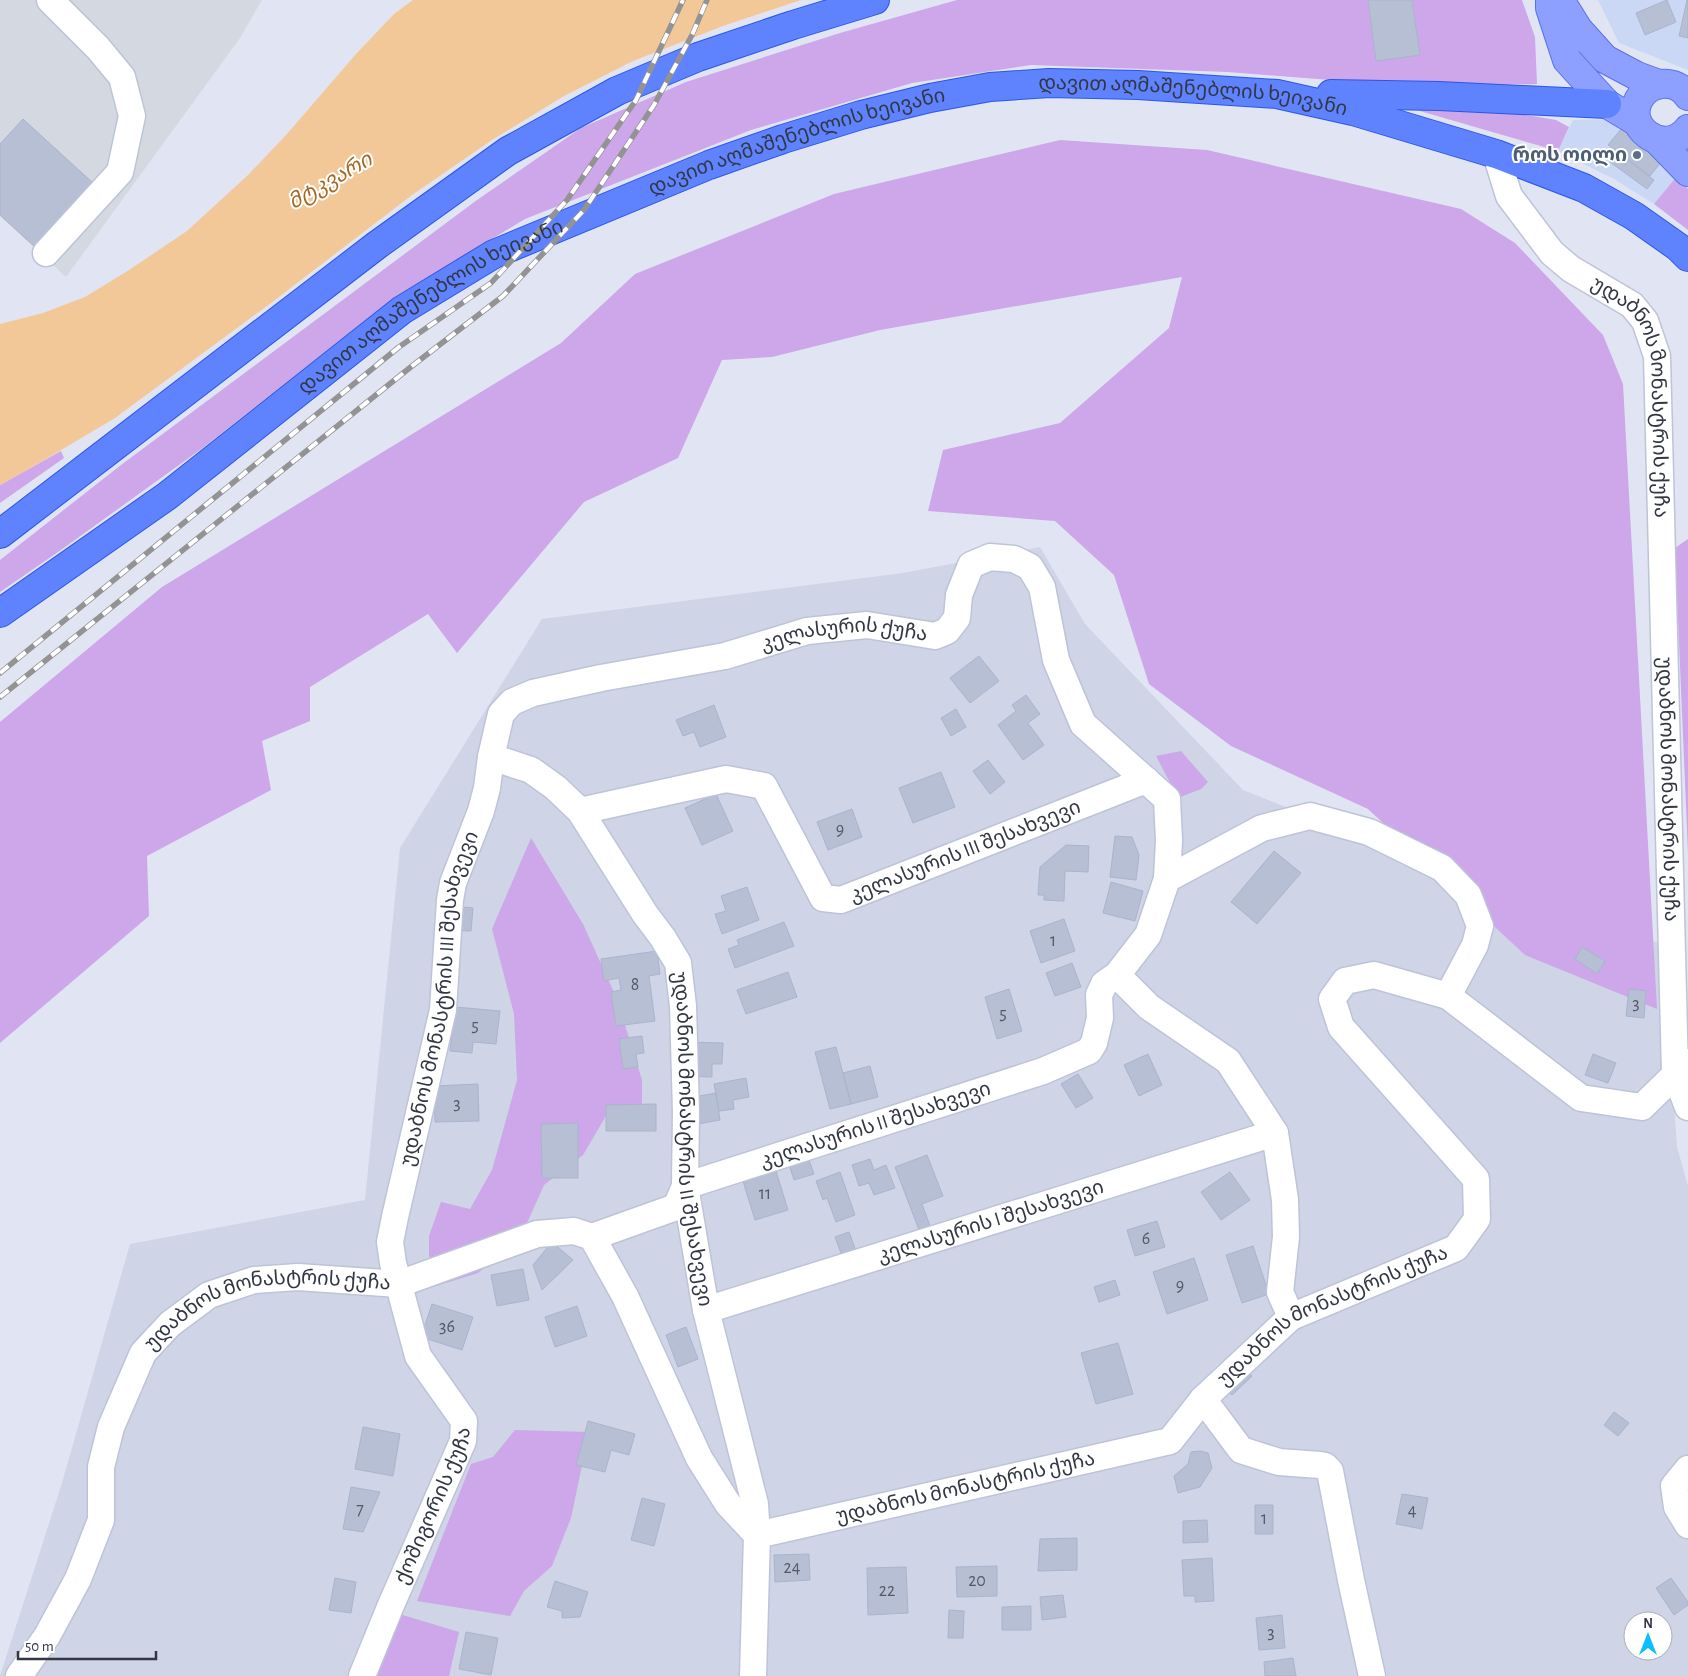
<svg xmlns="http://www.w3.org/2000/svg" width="1688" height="1676" font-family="'Alegreya Sans','Noto Sans Georgian',sans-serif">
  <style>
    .residential { fill: #cfd4e6; fill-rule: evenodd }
    .commercial { fill: #cad8f6 }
    .industrial { fill: #d4d8e0 }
    .green { fill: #cda7e9 }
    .water { fill: #f3c899 }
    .building { fill: #b6bfd3; stroke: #a9b4cf }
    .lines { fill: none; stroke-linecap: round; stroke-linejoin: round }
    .minor-casing { stroke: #bec4d8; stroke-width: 29 }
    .major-casing { stroke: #5873e9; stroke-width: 30 }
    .highway-casing { stroke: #2958e5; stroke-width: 30 }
    .minor { stroke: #fff; stroke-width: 26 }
    .major { stroke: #8da0ff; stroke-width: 28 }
    .highway { stroke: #5f82ff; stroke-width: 28 }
    .rail-casing { stroke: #939393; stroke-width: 5.5 }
    .rail { stroke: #fff; stroke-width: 4; stroke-dasharray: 11; stroke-linecap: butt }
    .service-dot { fill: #5c6f8a; stroke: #fff; stroke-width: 2 }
    .labels { text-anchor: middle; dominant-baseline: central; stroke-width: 4; stroke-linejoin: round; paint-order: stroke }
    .number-label { font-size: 18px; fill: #535967 }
    .street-label { font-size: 20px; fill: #323743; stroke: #fff }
    .service-label { font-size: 20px; font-weight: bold; fill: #4e5e75; stroke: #fff; text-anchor: end }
    .water-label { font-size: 21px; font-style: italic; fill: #a36925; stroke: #fff }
  </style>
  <rect width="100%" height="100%" fill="#e1e4f2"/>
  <path class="residential" d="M1040,547L1085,624L1243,790L1556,915L1663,944L1677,1147L1688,1186V1676H0L62,1483L130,1244L365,1200L400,848L542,619L903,573ZM1633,1621H1663V1651H1633Z"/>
  <path class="commercial" d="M1598,0H1688V70L1619,43Z
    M1616,119L1677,176L1654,204L1614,179L1558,151L1573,120Z"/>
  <path class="industrial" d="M0,0H262L240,38L66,277L0,216Z"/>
  <path class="green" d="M957,0H1522L1535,37L1537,84L1419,87L1228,72L1031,65L912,83L751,130L525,219L395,297L204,447L61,550L0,592V560L121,465L477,200L581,128L686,82L840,33Z
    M1468,105L1556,120L1569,127L1558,151L1406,107Z
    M1060,140L1207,150L1461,209L1515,243L1603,335L1623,384L1657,1009L1525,955L1368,809L1231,746L1149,684L1114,575L1055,521L928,511L943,450L1060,423L1169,328L1182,277L880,330L772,357L722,360L678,458L584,502L457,653L428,614L310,687V721L262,741L271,790L147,856L149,916L0,1043V722L162,587L561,343L635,274L834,194Z
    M1677,176L1688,189V230L1654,204Z
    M61,451L64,458L0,503V485Z
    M1688,539V853L1675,548Z
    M1181,751L1208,782L1201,789L1178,798L1156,756Z
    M531,838L583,924L617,999L642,1080V1109H610L583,1155L544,1185L519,1241L478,1273L433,1287L429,1253V1236L441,1202L470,1209L492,1170L517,1080L514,1014L492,929Z
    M515,1430L589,1432L571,1518L552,1566L524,1591L510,1616L417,1601L471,1464L493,1457Z
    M396,1613L459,1632L449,1676H374Z"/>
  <path class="water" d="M413,0H801L723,26L633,61L564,96L492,140L412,195L271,303L115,418L46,459L0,485V324L43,313L85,297L129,270L187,231L247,176L287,134L356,54L394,14Z"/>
  <path class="building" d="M1368,0H1412L1420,55L1376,61Z
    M1667,0L1676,22L1645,35L1636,13Z
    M1687,0L1688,1V38L1679,36Z
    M23,119L93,183L35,247L0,215V144Z
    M1621,129L1662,161L1650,176L1608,145Z
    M1618,152L1654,180L1647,189L1610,162Z
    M979,656L999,681L970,703L950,678Z
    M1026,695L1040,714L1028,723L1044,745L1023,760L998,725L1016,711L1012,705Z
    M714,705L726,737L700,747L694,732L683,736L676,720Z
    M956,709L966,727L951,736L941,718Z
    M988,760L1005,782L990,794L973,771Z
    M941,772L955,807L913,823L899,788Z
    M716,794L733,831L702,845L685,808Z
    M852,809L862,837L828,850L817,822Z
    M1115,836L1132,837L1139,855L1136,880L1110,877Z
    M1066,845L1089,846L1088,872L1065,871L1064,901L1044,900V895H1038L1040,867Z
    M1274,851L1301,873L1257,924L1231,902Z
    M1111,882L1143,891L1135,921L1103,913Z
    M747,887L759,920L722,934L715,914L726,911L721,896Z
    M453,906L473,908L471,931L451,930Z
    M1064,919L1075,951L1041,963L1030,931Z
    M784,922L794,946L735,968L728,949L739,945L737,940Z
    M1582,947L1605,961L1597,974L1575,959Z
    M657,951L660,974L649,976L655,1021L616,1026L611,992L621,990L619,978L604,981L601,959Z
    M1072,963L1081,987L1055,996L1046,973Z
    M788,972L797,997L746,1014L737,990Z
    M1009,989L1022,1031L997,1039L985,997Z
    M1629,989L1646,991L1644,1018L1626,1016Z
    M455,1007L500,1011L496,1044L473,1042L472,1053L450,1051Z
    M642,1036L644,1053L636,1054L638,1067L623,1069L619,1039Z
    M689,1042L723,1043L722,1064H712V1077L688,1076Z
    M836,1047L851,1104L830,1109L815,1052Z
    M1148,1054L1162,1085L1139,1096L1124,1065Z
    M1593,1054L1616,1063L1608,1083L1585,1075Z
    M870,1066L878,1097L851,1104L843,1073Z
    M1078,1074L1093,1098L1076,1108L1061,1084Z
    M746,1078L749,1097L733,1100L734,1109L719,1111L714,1084Z
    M478,1084L479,1121L435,1122L434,1086Z
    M716,1093L720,1120L698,1124L694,1097Z
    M656,1104V1131H606V1105Z
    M578,1123V1178H542L541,1124Z
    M806,1152L814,1174L794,1180L787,1158Z
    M927,1155L943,1196L922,1204L930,1226L919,1230L895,1167Z
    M870,1159L874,1170L886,1165L895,1188L874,1195L869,1183L859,1186L852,1165Z
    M775,1168L788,1210L755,1220L742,1178Z
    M840,1172L855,1215L836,1222L827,1198L823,1200L816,1181Z
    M1230,1172L1250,1200L1221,1220L1201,1192Z
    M1157,1221L1165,1247L1135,1256L1127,1230Z
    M849,1232L856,1251L842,1256L835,1237Z
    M552,1242L573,1260L542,1290L533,1265Z
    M1253,1246L1269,1294L1242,1303L1226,1255Z
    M1194,1258L1208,1300L1167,1314L1153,1272Z
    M523,1269L529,1300L497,1306L491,1275Z
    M1115,1280L1120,1295L1099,1302L1094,1287Z
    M432,1304L473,1317L462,1350L421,1337Z
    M577,1306L587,1336L555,1347L545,1317Z
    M686,1327L698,1359L678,1367L666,1335Z
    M1118,1343L1133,1394L1096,1404L1081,1353Z
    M1241,1365L1252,1376L1232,1395L1222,1385Z
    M1614,1412L1629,1423L1618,1436L1604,1425Z
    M588,1421L635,1434L629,1455L611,1450L605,1472L576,1465Z
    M363,1427L400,1434L393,1476L355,1469Z
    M1200,1451L1208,1453L1212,1468L1200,1487L1178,1493L1174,1476L1188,1464L1191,1452Z
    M351,1487L380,1492L363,1532L343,1529Z
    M1402,1494L1428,1498L1422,1529L1396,1524Z
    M642,1498L665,1504L654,1546L631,1540Z
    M1255,1505H1273V1534H1255Z
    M1207,1520L1208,1542L1183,1543V1521Z
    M1077,1538V1570L1038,1571L1040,1539Z
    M809,1554L810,1580L775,1582L774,1555Z
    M1212,1558L1214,1601L1195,1602V1596H1184L1182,1560Z
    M997,1566V1596L957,1597L956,1567Z
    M906,1567L908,1613L868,1615L867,1568Z
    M335,1578L356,1582L351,1613L329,1610Z
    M1671,1578L1688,1602V1605L1674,1615L1656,1588Z
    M555,1581L588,1592L580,1617L562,1618V1611L547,1607Z
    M1063,1595L1066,1617L1042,1620L1040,1597Z
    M1031,1606V1630H1002V1607Z
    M949,1610L964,1611L963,1638H948Z
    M1282,1615L1285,1648L1259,1650L1256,1618Z
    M466,1632L498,1638L491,1675L459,1669Z
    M1293,1658L1296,1676H1265L1264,1662Z"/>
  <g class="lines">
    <defs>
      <g id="minor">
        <path id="s1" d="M1496,154L1509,196L1552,253L1571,269L1632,305L1645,321L1657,356L1675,1073L1688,1107"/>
        <path d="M46,253L120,172L132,116L122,77L98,48L50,0"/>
        <path id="s2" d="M491,757L531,770L556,788L580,811L645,914L663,938L678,963L683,1006L686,1112L685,1186L706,1310L755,1504L757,1535L753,1676"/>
        <path id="s3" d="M580,811L726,779L764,786L823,898L841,900L1146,780"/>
        <path id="s4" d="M592,1237L676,1207L685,1186L1043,1071L1089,1051L1094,1043L1100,1018L1099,995L1104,984L1117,975"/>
        <path id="s5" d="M706,1310L1275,1133"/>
        <path d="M1291,1317L1280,1292L1286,1237L1285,1200L1275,1133L1228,1061L1149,1007L1117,975L1148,935L1167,879L1262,828L1310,816L1369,832L1442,868L1468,895L1480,926L1475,945L1448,996"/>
        <path d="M1203,1399L1241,1450L1279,1462L1320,1465L1325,1466L1330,1471L1351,1580L1372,1676"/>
        <path d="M1688,1469L1674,1486L1677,1507L1688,1525"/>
        <path id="s6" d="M19,1676L47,1636L78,1579L101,1520V1467L111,1427L143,1353L170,1324L209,1295L254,1280L298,1277L399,1284L537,1234L574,1231L592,1237L625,1296L699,1458L728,1504L757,1535L1170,1441L1203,1399L1291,1317L1456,1248L1477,1219L1476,1179L1341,1027L1332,999L1345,981L1374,975L1448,996L1581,1098L1642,1107L1688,1062"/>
        <path id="s7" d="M362,1676L391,1605L463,1441L464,1421L418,1356L393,1263L390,1242L395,1217L443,1010L450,900L453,883L481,811L487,788L491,757L501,714L512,702L533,693L601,678L725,656L807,631L867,625L935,636L947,631L957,618L959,595L971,565L990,557L1014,559L1030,567L1042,587L1056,660L1083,724L1167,799L1169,840L1167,879"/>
      </g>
      <path id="major" d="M1550,0V8L1567,60L1607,104L1637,122
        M1560,0L1578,29L1605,59L1637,76L1659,84
        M1688,96C1682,87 1672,83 1661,84C1653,85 1646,89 1641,96C1620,125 1664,159 1688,129
        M1657,140L1688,172"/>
      <g id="highway">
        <path d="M1331,94L1439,96L1607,104"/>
        <path d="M0,534L377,245L508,151L617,91L698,57L793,25L875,0"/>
        <path id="s8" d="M0,613L167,496L402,310L494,254L709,165L783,139L861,115L930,98L990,87L1049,83L1138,85L1277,94L1353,111L1496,154L1584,188L1634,216L1678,247L1688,257"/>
      </g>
    </defs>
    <use href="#minor" class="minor-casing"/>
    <use href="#major" class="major-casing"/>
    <use href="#highway" class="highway-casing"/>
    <use href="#minor" class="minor"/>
    <use href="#major" class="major"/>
    <use href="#highway" class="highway"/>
    <defs>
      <path id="rail" d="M0,673L399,347L491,283L567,200L636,100L683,0
        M0,697L412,366L503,296L584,210L654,105L692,35L707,0"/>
    </defs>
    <use href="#rail" class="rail-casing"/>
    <use href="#rail" class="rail"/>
  </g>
  <circle class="service-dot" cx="1637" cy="155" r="5"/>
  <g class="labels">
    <g class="number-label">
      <text x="840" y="830">9</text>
      <text x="1053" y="941">1</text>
      <text x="635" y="985">8</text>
      <text x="1636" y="1004">3</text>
      <text x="1003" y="1014">5</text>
      <text x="475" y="1026">5</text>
      <text x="457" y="1104">3</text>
      <text x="765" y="1194">11</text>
      <text x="1146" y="1239">6</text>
      <text x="1180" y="1286">9</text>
      <text x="447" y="1327">36</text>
      <text x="360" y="1510">7</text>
      <text x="1412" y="1511">4</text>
      <text x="1264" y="1519">1</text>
      <text x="792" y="1568">24</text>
      <text x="977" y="1581">20</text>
      <text x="887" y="1591">22</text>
      <text x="1271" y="1633">3</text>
    </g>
    <g class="street-label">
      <text stroke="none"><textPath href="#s8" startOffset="1340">დავით აღმაშენებლის ხეივანი</textPath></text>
      <text stroke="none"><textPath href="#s8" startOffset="935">დავით აღმაშენებლის ხეივანი</textPath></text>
      <text stroke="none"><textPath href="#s8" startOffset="530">დავით აღმაშენებლის ხეივანი</textPath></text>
      <text stroke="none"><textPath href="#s1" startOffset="298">უდაბნოს მონასტრის ქუჩა</textPath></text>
      <text stroke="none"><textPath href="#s7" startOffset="1372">კელასურის ქუჩა</textPath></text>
      <text stroke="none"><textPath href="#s1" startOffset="702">უდაბნოს მონასტრის ქუჩა</textPath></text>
      <text stroke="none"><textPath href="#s3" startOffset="466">კელასურის III შესახვევი</textPath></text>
      <text stroke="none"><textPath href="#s7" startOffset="722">უდაბნოს მონასტრის III შესახვევი</textPath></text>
      <text stroke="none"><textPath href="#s4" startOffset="312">კელასურის II შესახვევი</textPath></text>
      <text stroke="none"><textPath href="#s2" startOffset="464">უდაბნოს მონასტრის II შესახვევი</textPath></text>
      <text stroke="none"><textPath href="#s5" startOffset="298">კელასურის I შესახვევი</textPath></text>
      <text stroke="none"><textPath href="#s6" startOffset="1812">უდაბნოს მონასტრის ქუჩა</textPath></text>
      <text stroke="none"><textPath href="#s6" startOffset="492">უდაბნოს მონასტრის ქუჩა</textPath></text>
      <text stroke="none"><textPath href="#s6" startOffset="1392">უდაბნოს მონასტრის ქუჩა</textPath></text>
      <text stroke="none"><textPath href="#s7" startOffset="185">ქოშიგორის ქუჩა</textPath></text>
    </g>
    <g class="service-label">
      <text x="1627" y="155">როს ოილი</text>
    </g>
    <g class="water-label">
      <text transform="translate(330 181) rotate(-30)">მტკვარი</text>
    </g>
  </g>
  <g transform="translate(1648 1636)"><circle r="24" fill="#ffffff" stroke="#adafb4"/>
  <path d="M0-4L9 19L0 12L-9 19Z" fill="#0bbeff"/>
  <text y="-8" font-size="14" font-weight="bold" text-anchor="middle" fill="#323743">N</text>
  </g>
  <path d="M18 1651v8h138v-8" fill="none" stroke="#323743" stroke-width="2.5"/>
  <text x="25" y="1651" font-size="15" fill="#323743" stroke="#ffffff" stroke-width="4" paint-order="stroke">50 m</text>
</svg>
